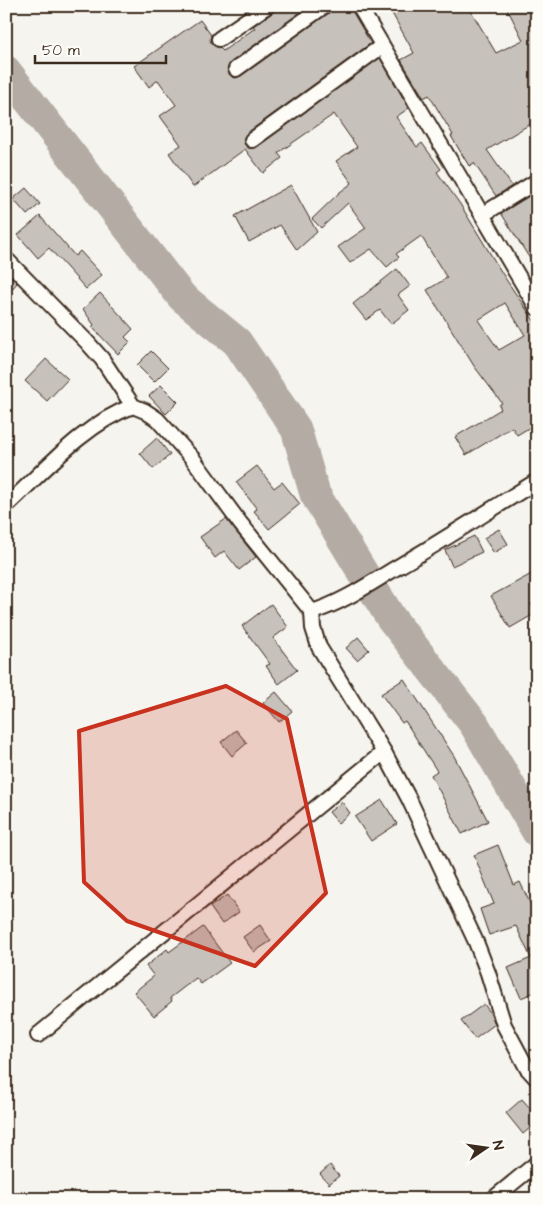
<svg xmlns="http://www.w3.org/2000/svg" width="543" height="1205" font-family="'Architects Daughter',sans-serif">
  <style>
    .lines { fill: none; stroke-linecap: round; stroke-linejoin: round }
    .river { stroke: #b4aca4; stroke-width: 31 }
    .building { fill: #c7c1bb; stroke: #3b2a1e; fill-rule: evenodd }
    .minor-casing { stroke: #3b2a1e; stroke-width: 18 }
    .minor { stroke: #fdfcf7; stroke-width: 14 }
    .marked { fill: #c8321e; fill-opacity: 0.2; stroke: #c8321e; stroke-width: 4; stroke-linejoin: round }
  </style>
  <rect width="100%" height="100%" fill="#f5f4ee"/>
  <filter id="ink" filterUnits="userSpaceOnUse"><feTurbulence type="fractalNoise" baseFrequency=".02" numOctaves="2"/><feDisplacementMap in="SourceGraphic" scale="10" xChannelSelector="R" yChannelSelector="G"/><feConvolveMatrix kernelMatrix="1 2 1 2 8 2 1 2 1" color-interpolation-filters="sRGB"/></filter>
  <g filter="url(#ink)">
    <g class="lines">
      <path class="river" d="M6,71L182,297L237,342L296,429L315,494L363,573L391,618L474,724L537,832"/>
    </g>
    <path class="building" d="M276,6H309L231,62L227,69L232,77L236,78L241,76L329,13L333,6H350L371,43L247,133L244,137L245,145L249,148L257,147L380,58L409,108L396,117L417,147L422,143L441,169L437,172L460,204L505,278L537,325V423L517,435L512,427L466,455L455,437L501,409L499,405L502,403L474,366L427,290L447,278L421,236L396,254L399,257L387,267L371,249L350,263L338,247L366,228L348,203L321,228L312,219L340,192L352,183L336,161L357,147L334,114L278,153L282,158L263,173L245,149L193,187L169,153L181,145L160,116L176,105L158,80L149,87L134,66L200,20L211,35L210,40L212,44L216,47L220,48L223,51L255,28L253,26L272,13ZM505,303L525,335L499,350L478,320Z
      M388,6H468L496,53L523,40L506,6H537V120L487,150L512,186L496,196L474,163L469,166L451,136L453,135L429,95L424,98L401,60L414,53Z
      M291,185L317,232L297,250L280,225L249,242L235,216Z
      M26,188L40,204L27,215L13,199Z
      M537,191V270L501,213Z
      M40,216L75,256L80,251L102,275L86,289L49,248L38,258L18,235Z
      M397,269L410,286L398,295L409,310L391,324L380,310L366,320L353,304Z
      M6,272L17,283L6,296Z
      M100,293L133,329L125,337L130,342L118,354L92,327L94,325L83,309Z
      M151,351L168,368L154,382L137,365Z
      M46,359L68,379L47,401L25,381Z
      M161,385L178,402L166,414L149,396Z
      M157,438L170,455L153,469L140,453Z
      M257,466L274,488L282,482L300,504L269,529L254,511L257,509L236,482Z
      M226,519L256,557L239,570L224,551L215,558L200,537Z
      M499,529L508,544L494,553L484,538Z
      M474,536L482,552L452,566L445,550Z
      M537,571V600L531,604L536,613L510,628L491,596Z
      M271,604L288,627L273,638L297,670L279,684L266,666L270,664L242,626Z
      M358,637L369,650L357,660L346,648Z
      M404,679L454,756L488,821L462,834L431,775L437,771L405,721L402,723L381,694Z
      M276,692L292,711L279,722L263,703Z
      M236,730L247,743L232,756L221,742Z
      M382,800L397,824L371,841L355,817Z
      M342,802L350,813L338,823L329,812Z
      M498,845L514,885L520,882L537,918V991L521,998L508,968L531,958L516,926L489,935L480,909L494,904L474,855Z
      M227,895L239,912L222,924L210,907Z
      M260,925L271,941L254,952L243,937Z
      M203,927L230,963L201,984L196,978L170,998L172,1001L154,1016L134,992L154,976L146,966L167,949L169,952Z
      M484,1004L491,1014L495,1024L475,1039L461,1021Z
      M522,1099L537,1116V1122L523,1134L506,1113Z
      M330,1165L339,1176L329,1184L320,1174Z"/>
    <g class="lines">
      <defs>
        <path id="minor" d="M359,6L537,308
          M219,39L267,6
          M236,69L324,6
          M252,140L382,46
          M482,215L537,181
          M6,259L87,342L102,359L133,406L145,411L157,419L193,459L240,523L312,612L313,628L319,647L384,752L409,799L476,942L488,973L504,1025L527,1068L537,1079
          M6,506C44,471 84,424 133,406
          M312,612C342,603 369,584 396,568C444,540 490,510 537,481
          M38,1035L384,752
          M493,1199L537,1163"/>
      </defs>
      <use href="#minor" class="minor-casing"/>
      <use href="#minor" class="minor"/>
    </g>
  </g>
  <path class="marked" d="M226,686L287,719L326,893L255,966L127,921L84,882L79,731Z"/>
  <rect width="543" height="1205" fill="none" stroke="#fdfcf7" stroke-width="25"/>
  <rect x="12" y="12" width="518" height="1180" fill="none" stroke="#3b2a1e" stroke-width="2" filter="url(#ink)"/>
  <g transform="translate(486 1148) rotate(77)" stroke="#fdfcf7" stroke-width="4" paint-order="stroke">
  <path d="M0-4L9 19L0 12L-9 19Z" fill="#3b2a1e"/>
  <text y="-8" font-size="14" font-weight="bold" text-anchor="middle" fill="#3b2a1e">N</text>
  </g>
  <path d="M35 55v8h131v-8" fill="none" stroke="#3b2a1e" stroke-width="2.5"/>
  <text x="42" y="55" font-size="15" fill="#3b2a1e" stroke="#fdfcf7" stroke-width="4" paint-order="stroke">50 m</text>
</svg>
